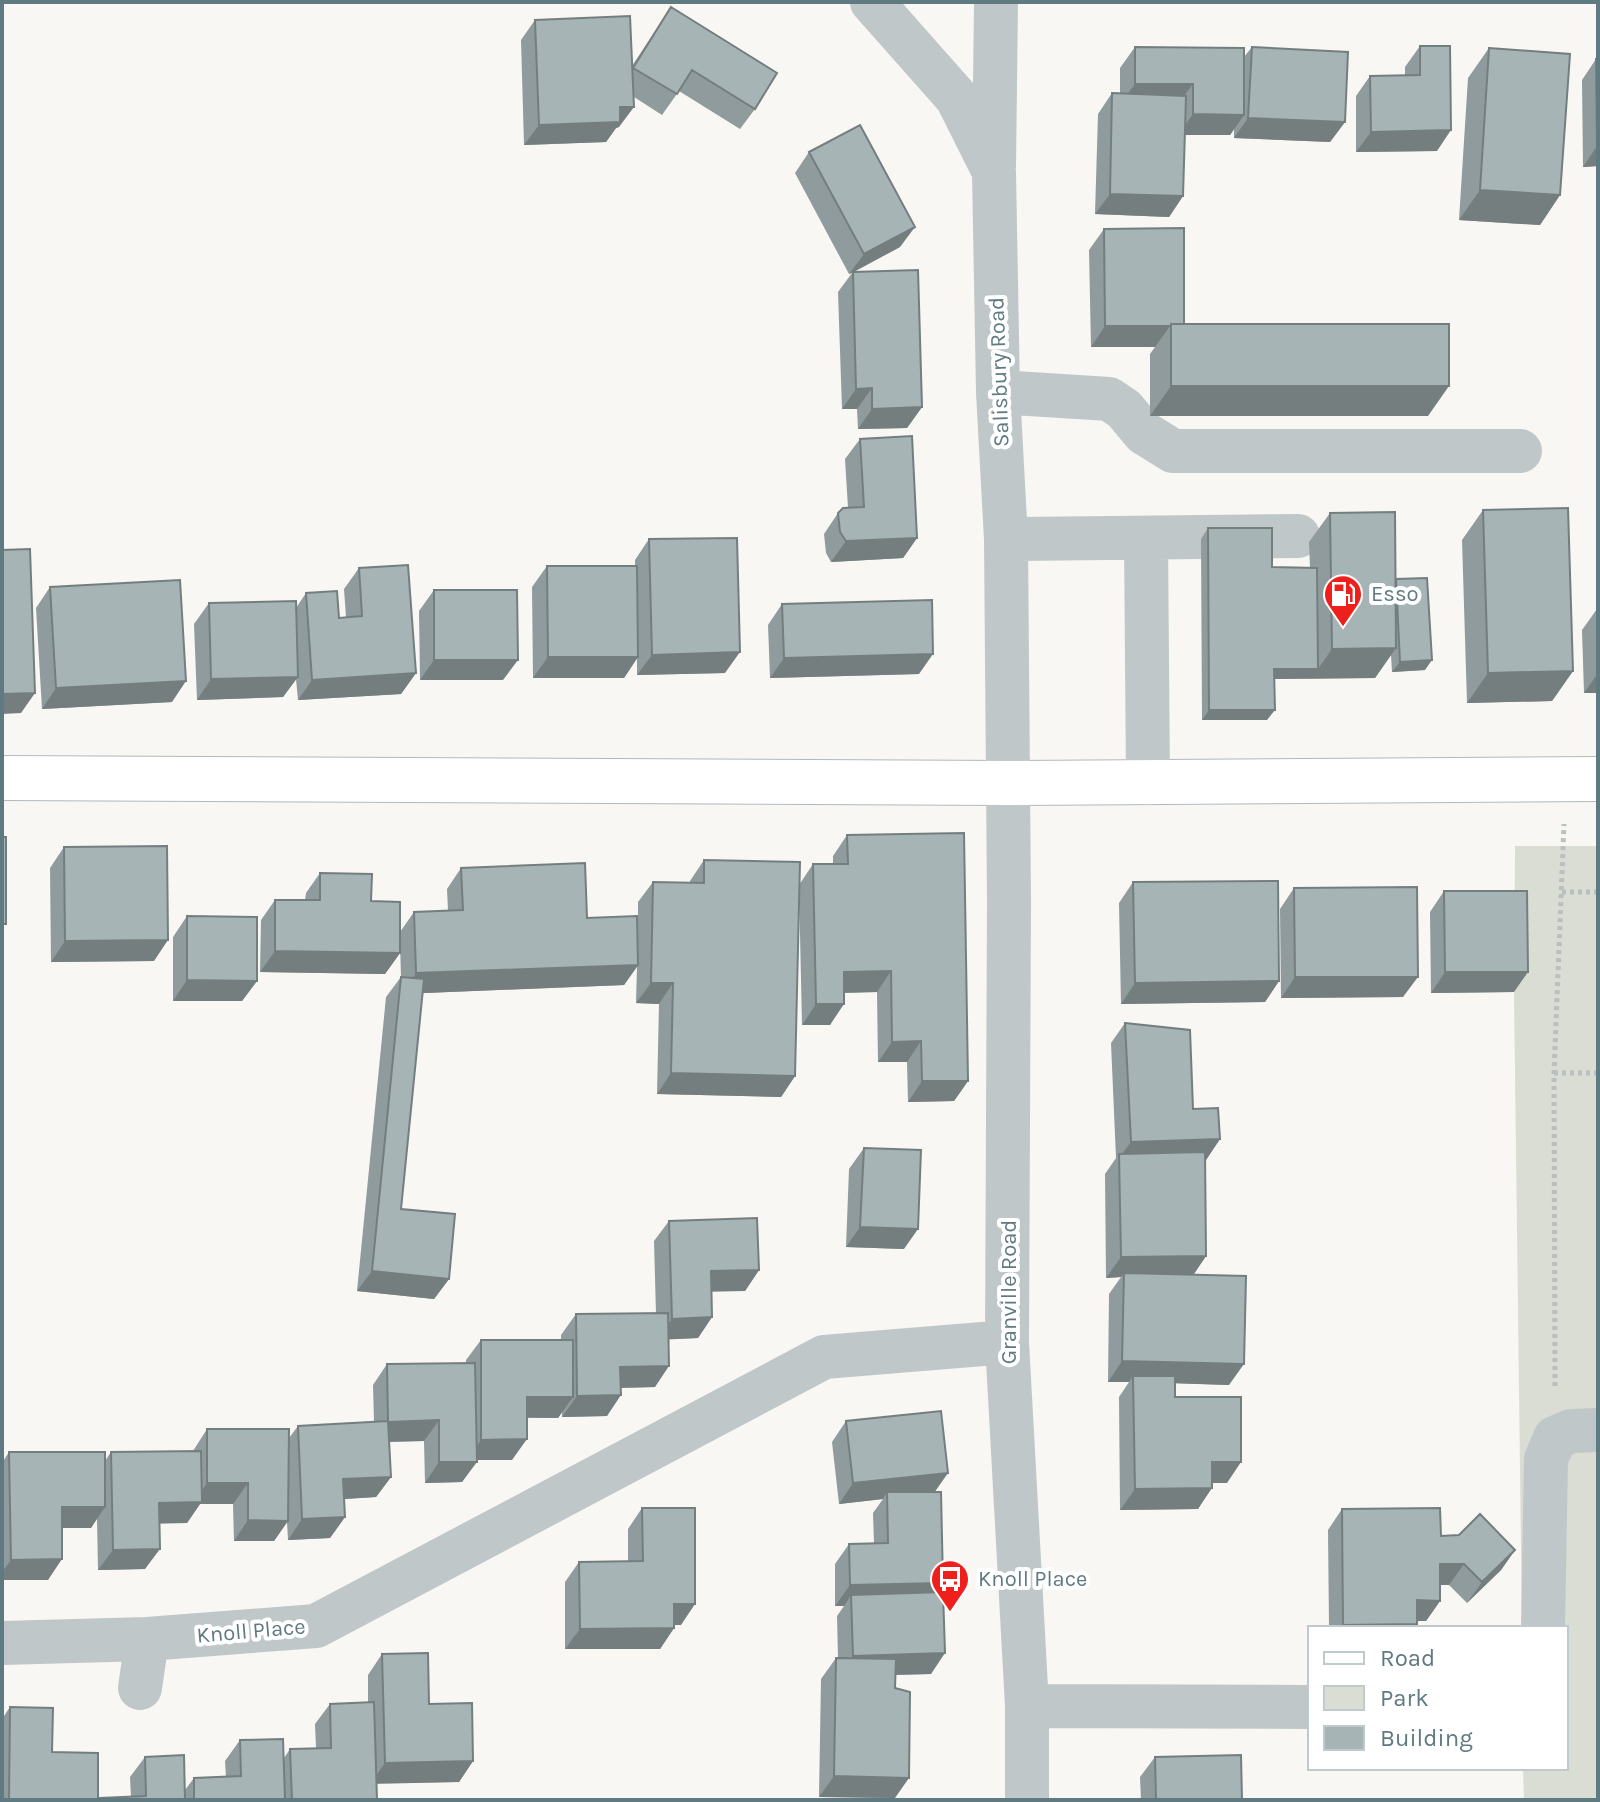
<svg xmlns="http://www.w3.org/2000/svg" width="1600" height="1802" font-family="Karla,sans-serif">
  <style>
    .green { fill: #d9ddd3 }
    .lines { fill: none; stroke-linecap: round; stroke-linejoin: round }
    .major-casing { stroke: #b1b9bc; stroke-width: 46 }
    .path { stroke: #babfc0; stroke-width: 5; stroke-dasharray: 4 4; stroke-linecap: butt }
    .minor { stroke: #c0c7c9; stroke-width: 44 }
    .major { stroke: #fff; stroke-width: 44 }
    .wall { fill: #8f9b9d }
    .shaded-wall { fill: #747e7f }
    .building { fill: #a6b4b6; stroke: #747e7f; stroke-width: 2 }
    .labels { text-anchor: middle; dominant-baseline: central; stroke-width: 8; stroke-linejoin: round; paint-order: stroke }
    .street-label { font-size: 22px; fill: #607a81; stroke: #fff }
    .poi-label { font-size: 22px; fill: #607a81; stroke: #fff; text-anchor: start }
  </style>
  <rect width="100%" height="100%" fill="#f8f7f4"/>
  <path class="green" d="M1515,846H1598V1800H1524L1523,1768H1566V1628H1522L1514,992Z"/>
  <g class="lines">
    <defs>
      <path id="major" d="M2,778L1007,783L1598,779"/>
    </defs>
    <use href="#major" class="major-casing"/>
    <path class="path" d="M1562,892H1598
      M1554,1073H1598
      M1555,1386L1554,1073L1564,824"/>
    <path class="minor" d="M872,2L957,98L994,172L998,392L1006,539L1009,901L1007,1342L1027,1706V1800
      M994,166L996,2
      M998,392L1109,399L1124,409L1144,433L1173,451H1520
      M1146,538L1148,783
      M1006,539L1298,536
      M1543,1628L1546,1459L1555,1438L1571,1431L1598,1430
      M2,1643L147,1639L316,1626L824,1357L1007,1342
      M140,1688L147,1639
      M1027,1706L1310,1707"/>
    <use href="#major" class="major"/>
  </g>
  <path class="wall" d="M671,7L755,109L740,129L679,91L662,115L634,97L619,127L616,128L606,142L524,145L521,40L535,20L632,66Z
    M1420,46L1437,151L1356,152V96L1370,76L1405,75V67Z
    M1135,47L1244,57L1252,47L1345,122L1330,142L1234,138V129L1230,135H1185L1183,196L1169,217L1095,214L1098,114L1112,93L1120,94V68Z
    M1489,48L1560,195L1540,225L1459,220L1468,78Z
    M1596,59H1598V166L1583,167L1582,80Z
    M809,152L900,247L854,272L922,407L907,428L858,429L857,409H842L838,292L852,273L849,274L795,173Z
    M1104,229L1184,324L1428,416H1150V354L1155,347H1091L1089,250Z
    M860,439L917,538L903,558L831,562L826,553L824,534L838,513L848,508L845,459Z
    M1483,510L1573,671L1552,701L1467,703L1462,540Z
    M1330,513L1396,579L1425,670L1392,672L1391,655L1375,678L1275,679L1267,720H1202L1201,539L1208,528L1272,567L1310,568L1309,542Z
    M649,539L725,673L637,675V658L624,678H533L532,587L547,566H635V560Z
    M359,568L416,673L401,694L298,700L296,679L283,697L197,700L194,624L209,603L296,608L306,593L339,618L346,617L344,589Z
    M50,587L172,702L42,709L36,608Z
    M434,590L503,680H420L419,611Z
    M782,604L919,674L770,678L768,625Z
    M1597,609H1598V693H1584L1582,630Z
    M847,835L968,1081L954,1101L908,1102L907,1062H878L877,992L844,993L830,1025H802L799,888L795,1076L781,1097L657,1094L659,1004L636,1003L637,967L624,985L422,993L401,1209L449,1279L434,1299L357,1291L386,997L401,977L400,943V953L385,974L260,972L261,920L275,900H305L306,893L320,873L371,901L400,932L414,912L448,911L447,889L461,868L638,939V902L653,882L690,883V881L704,860L799,885L813,864H833V856Z
    M64,847L154,961L51,962L50,868Z
    M1133,882L1279,981L1265,1002L1121,1004L1119,903Z
    M1294,888L1403,997L1281,998L1280,909Z
    M1444,891L1514,992L1431,993L1430,912Z
    M187,916L257,981L242,1001H173V937Z
    M1125,1023L1193,1109L1220,1139L1206,1160V1256L1193,1275L1229,1385L1175,1383V1397L1227,1483H1212L1198,1509L1120,1510L1119,1397L1129,1382H1108L1109,1294L1121,1277L1106,1278L1105,1174L1116,1158L1111,1043Z
    M864,1148L904,1249L846,1247L849,1169Z
    M669,1221L759,1270L745,1291H712V1317L698,1338L668,1339L655,1387L621,1388L607,1416L562,1417V1412L558,1418H527L512,1460H477L462,1482L425,1483L424,1441L389,1442L391,1477L376,1497L344,1499L345,1517L330,1538L288,1540L287,1522L274,1541H234L233,1504H200L187,1523H159L145,1569L98,1570L97,1518L91,1528H62L48,1580H2V1463L9,1452L105,1461L111,1452L193,1451L207,1429L289,1438L298,1426L374,1422L373,1385L387,1364L466,1363V1360L481,1340H561V1335L576,1314H656L654,1241Z
    M846,1421L935,1492L943,1583L937,1593L931,1674L895,1675V1798L819,1797L821,1679L836,1658H838L837,1616L844,1606H835V1564L849,1544L874,1543L873,1513L883,1499L839,1504L832,1442Z
    M642,1508L681,1625H674V1628L660,1649H565V1582L579,1562L628,1561V1529Z
    M1342,1509L1441,1536L1515,1550L1501,1570L1467,1603L1449,1585H1440V1601L1426,1621H1417L1415,1628H1329L1328,1530Z
    M382,1654L429,1704L473,1761L459,1782L377,1783V1800H98L100,1798L131,1797L130,1777L145,1757L185,1790L194,1778L226,1777L225,1761L240,1740L284,1758L290,1749L316,1748L315,1724L330,1704L368,1702V1675Z
    M10,1707L52,1752L98,1800H2V1719Z
    M1155,1757L1242,1800H1141L1140,1777Z"/>
  <path class="shaded-wall" d="M1135,84H1193L1178,104H1120Z
    M620,107H634L619,127L616,128L606,142L524,145L539,125Z
    M1193,114L1244,115L1230,135H1178Z
    M1248,118L1345,122L1330,142L1234,138Z
    M1451,130L1437,151L1356,152L1371,132Z
    M1597,146H1598V166L1583,167Z
    M1480,190L1560,195L1540,225L1459,220Z
    M1110,194L1183,196L1169,217L1095,214Z
    M915,227L900,247L849,274L864,254Z
    M1105,326H1170L1155,347H1091Z
    M1171,386H1449L1428,416H1150Z
    M872,388L857,409H842L856,389Z
    M922,407L907,428L858,429L872,409Z
    M917,538L903,558L831,562L846,541Z
    M1396,648L1375,678L1267,679L1274,669H1318L1332,649Z
    M740,652L725,673L637,675L652,655Z
    M933,654L919,674L770,678L784,658Z
    M548,657H638L624,678H533Z
    M434,660H518L503,680H420Z
    M1432,660L1425,670L1392,672L1400,662Z
    M1573,671L1552,701L1467,703L1488,673Z
    M416,673L401,694L298,700L312,680Z
    M1598,673V693H1584Z
    M298,677L283,697L197,700L211,679Z
    M186,681L172,702L42,709L56,688Z
    M35,693L21,713L2,714V694Z
    M1209,710H1275L1267,720H1202Z
    M168,940L154,961L51,962L65,941Z
    M275,951L400,953L385,974L260,972Z
    M638,965L624,985L402,994L416,973Z
    M891,971L877,992L829,993L844,972Z
    M1445,972H1528L1514,992L1431,993Z
    M1295,977H1418L1403,997L1281,998Z
    M187,980L257,981L242,1001H173Z
    M1279,981L1265,1002L1121,1004L1135,983Z
    M651,983H673L659,1004L636,1003Z
    M816,1004H844L830,1025H802Z
    M921,1041L907,1062H878L892,1042Z
    M671,1073L795,1076L781,1097L657,1094Z
    M922,1081H968L954,1101L908,1102Z
    M1220,1139L1206,1160L1119,1158L1131,1142Z
    M860,1227L918,1229L904,1249L846,1247Z
    M1206,1256L1192,1277L1124,1273L1121,1277L1106,1278L1121,1257Z
    M759,1270L745,1291L697,1292L711,1271Z
    M372,1271L449,1279L434,1299L357,1291Z
    M712,1317L698,1338L657,1340L672,1319Z
    M1122,1361L1244,1364L1229,1385L1133,1382V1376L1129,1382H1108Z
    M669,1366L655,1387L606,1388L620,1367Z
    M621,1395L607,1416L562,1417L577,1396Z
    M527,1397H573L558,1418L513,1417Z
    M439,1420L424,1441L374,1442L388,1422Z
    M527,1439L512,1460H467L481,1440Z
    M439,1462H477L462,1482L425,1483Z
    M1212,1462H1241L1227,1483H1198Z
    M948,1473L934,1493L887,1492L883,1499L839,1504L853,1483Z
    M391,1477L376,1497L328,1500L343,1479Z
    M207,1483H248L233,1504H200L187,1523L145,1524L159,1503L194,1502Z
    M1212,1488L1198,1509L1120,1510L1135,1489Z
    M62,1507H105L91,1528H48Z
    M345,1517L330,1538L288,1540L302,1519Z
    M248,1520L288,1521L274,1541H234Z
    M160,1549L145,1569L98,1570L113,1550Z
    M1515,1550L1501,1570L1467,1603L1482,1582Z
    M62,1559L48,1580H2V1572L11,1560Z
    M1440,1564H1464L1449,1585H1426Z
    M943,1583L929,1604L851,1595L844,1606H835L850,1585Z
    M1417,1600L1440,1601L1426,1621H1403Z
    M674,1604H695L681,1625H660Z
    M1417,1624L1415,1628H1341L1343,1625Z
    M674,1628L660,1649H565L580,1629Z
    M945,1653L931,1674L839,1676L853,1656Z
    M473,1761L459,1782L370,1784L385,1763Z
    M834,1776L909,1778L895,1798L819,1797Z"/>
  <path class="building" d="M671,7L777,73L755,109L692,70L677,94L633,68Z
    M630,16L634,107H620V122L539,125L535,20Z
    M1420,46H1450L1451,130L1371,132L1370,76L1420,75Z
    M1135,47L1244,48V115L1193,114V84H1135Z
    M1252,47L1348,52L1345,122L1248,118Z
    M1489,48L1570,54L1560,195L1480,190Z
    M1596,59H1598V146H1597Z
    M1112,93L1186,96L1183,196L1110,194Z
    M860,125L915,227L864,254L809,152Z
    M1184,228V324H1171V326H1105L1104,229Z
    M918,270L922,407L872,409V388L856,389L853,272Z
    M1171,324H1449V386H1171Z
    M912,436L917,538L846,541L840,532L838,513L843,508L864,507L860,439Z
    M1568,508L1573,671L1488,673L1483,510Z
    M1395,512L1396,648L1332,649L1330,513Z
    M1208,528H1272V567L1317,568L1318,669H1274L1275,710H1209Z
    M737,538L740,652L652,655L649,539Z
    M30,549L35,693L2,694V550Z
    M408,565L416,673L312,680L306,593L337,591L339,618L362,616L359,568Z
    M547,566H637L638,657H548Z
    M1427,578L1432,660L1400,662L1396,579Z
    M180,580L186,681L56,688L50,587Z
    M434,590H517L518,660H434Z
    M932,600L933,654L784,658L782,604Z
    M296,601L298,677L211,679L209,603Z
    M1597,609H1598V658Z
    M964,833L968,1081H922L921,1041L892,1042L891,971L844,972V1004H816L813,864H848L847,835Z
    M2,837H6V924H2Z
    M167,846L168,940L65,941L64,847Z
    M704,860L800,862L795,1076L671,1073L673,983H651L653,882L704,883Z
    M585,863L587,918L637,916L638,965L416,973L414,912L463,910L461,868Z
    M320,873L372,874L371,901L400,902V953L275,951V900H320Z
    M1278,881L1279,981L1135,983L1133,882Z
    M1417,887L1418,977H1295L1294,888Z
    M1444,891H1527L1528,972H1445Z
    M187,916L257,917V981L187,980Z
    M401,977L424,979L401,1209L455,1214L449,1279L372,1271Z
    M1125,1023L1190,1030L1193,1109L1218,1108L1220,1139L1131,1142Z
    M864,1148L921,1150L918,1229L860,1227Z
    M1205,1152L1206,1256L1121,1257L1119,1154Z
    M757,1218L759,1270L711,1271L712,1317L672,1319L669,1221Z
    M1124,1273L1246,1276L1244,1364L1122,1361Z
    M668,1313L669,1366L620,1367L621,1395L577,1396L576,1314Z
    M481,1340H573V1397H527V1439L481,1440Z
    M475,1363L477,1462H439V1420L388,1422L387,1364Z
    M1133,1376H1175V1397H1241V1462H1212V1488L1135,1489Z
    M941,1411L948,1473L853,1483L846,1421Z
    M388,1421L391,1477L343,1479L345,1517L302,1519L298,1426Z
    M207,1429H289L288,1521L248,1520V1483H207Z
    M201,1451L202,1502L159,1503L160,1549L113,1550L111,1452Z
    M9,1452H105V1507H62V1559L11,1560Z
    M887,1492H941L943,1583L850,1585L849,1544L888,1543Z
    M642,1508H695V1604H674V1628L580,1629L579,1562L643,1561Z
    M1440,1508L1441,1536L1459,1535L1480,1514L1515,1550L1482,1582L1464,1564H1440V1601L1417,1600V1624L1343,1625L1342,1509Z
    M943,1592L945,1653L853,1656L851,1595Z
    M428,1653L429,1704L472,1703L473,1761L385,1763L382,1654Z
    M836,1658L896,1659L895,1688L910,1692L909,1778L834,1776Z
    M374,1702L377,1800H292L290,1749L331,1748L330,1704Z
    M10,1707L53,1708L52,1752L98,1753V1800H9Z
    M283,1739L285,1800H194V1778L241,1776L240,1740Z
    M184,1755L185,1800H100V1798L146,1796L145,1757Z
    M1241,1755L1242,1800H1156L1155,1757Z"/>
  <defs>
    <symbol id="fuel-pin" viewBox="-11 -11 22 30"><path d="M0 17L-7.5 6A9.5 9.5 0 1 1 7.5 6Z" fill="#ef201c" stroke="#fff"/><path d="M-5.5-6h7V0h2V4h1.3V-2.5L3-4.5l.8-.8L6-3V5H2.5V1h-1V6h-7ZM-4.2-4.7v3.2H.2V-4.7Z" fill="#fff"/></symbol>
    <symbol id="bus-pin" viewBox="-11 -11 22 30"><path d="M0 17L-7.5 6A9.5 9.5 0 1 1 7.5 6Z" fill="#ef201c" stroke="#fff"/><path d="M-5-6H5V4H4V6H2V4H-2V6H-4V4H-5ZM-3.5-4V0h7V-4ZM-3.5 1.2v1.5H-2V1.2ZM2 1.2v1.5H3.5V1.2Z" fill="#fff"/></symbol>
  </defs>
  <g fill-rule="evenodd">
    <use href="#fuel-pin" x="1321" y="572" width="44" height="60"/>
    <use href="#bus-pin" x="928" y="1557" width="44" height="60"/>
  </g>
  <g class="labels">
    <g class="street-label">
      <text transform="translate(999 372) rotate(-92)">Salisbury Road</text>
      <text transform="translate(1009 1292) rotate(-90)">Granville Road</text>
      <text transform="translate(251 1631) rotate(-5)">Knoll Place</text>
    </g>
    <g class="poi-label">
      <text x="1371" y="594">Esso</text>
      <text x="978" y="1579">Knoll Place</text>
    </g>
  </g>
  <rect width="1600" height="1802" fill="none" stroke="#607a81" stroke-width="8"/>
  <rect x="1308" y="1626" width="260" height="144" fill="#ffffff" stroke="#bfcacd" stroke-width="2"/>
  <rect x="1324" y="1652" width="40" height="12" fill="#ffffff" stroke="#bfcacd" stroke-width="2"/>
  <text x="1380" y="1666" font-size="24" fill="#607a81">Road</text>
  <rect x="1324" y="1686" width="40" height="24" fill="#d9ddd3" stroke="#bfcacd" stroke-width="2"/>
  <text x="1380" y="1706" font-size="24" fill="#607a81">Park</text>
  <rect x="1324" y="1726" width="40" height="24" fill="#a6b4b6" stroke="#bfcacd" stroke-width="2"/>
  <text x="1380" y="1746" font-size="24" fill="#607a81">Building</text>
</svg>
